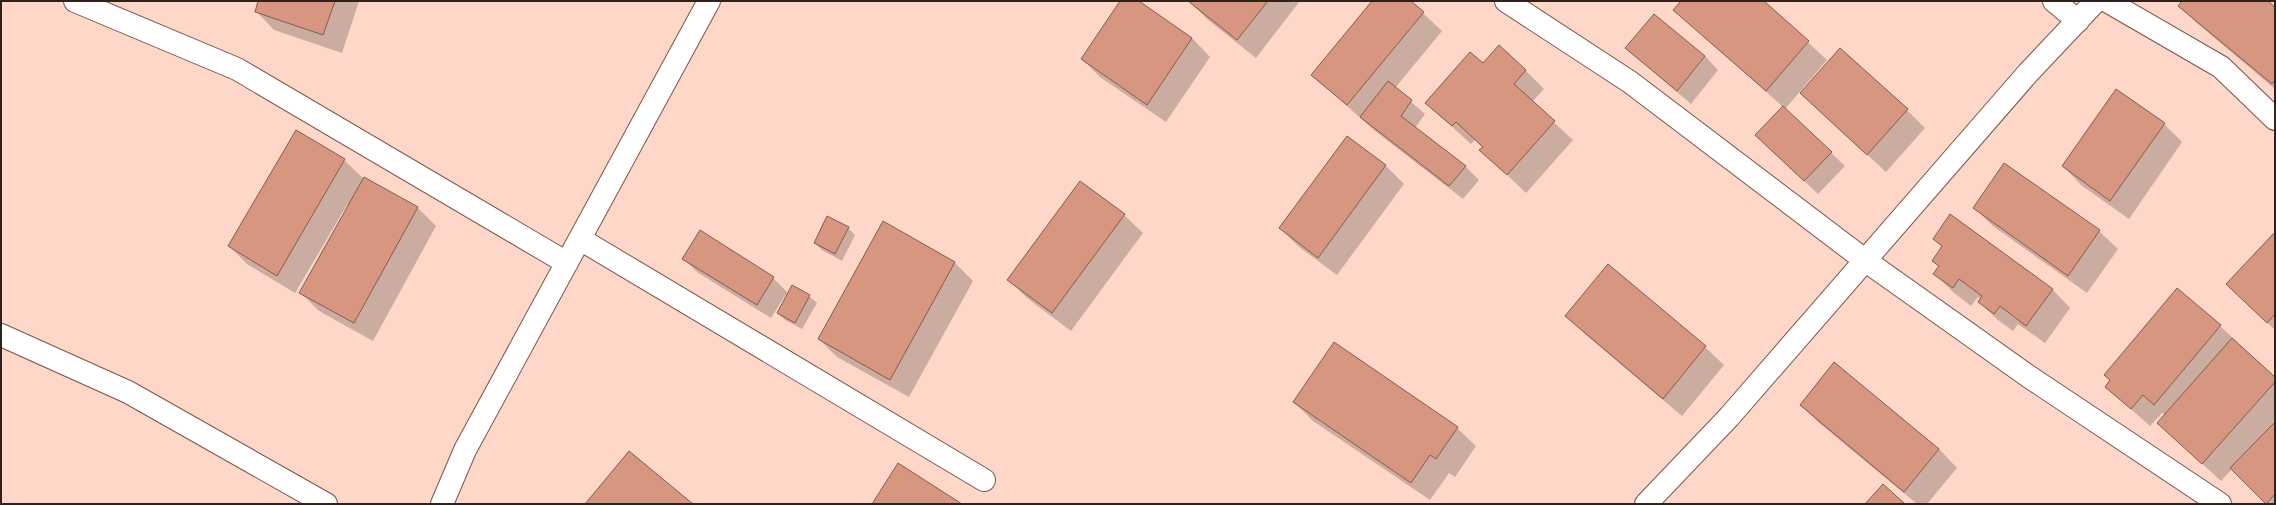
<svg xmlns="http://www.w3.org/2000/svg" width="2276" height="505" font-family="Georgia,serif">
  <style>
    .shadow { fill: #0003 }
    .building { fill: #d6967f; stroke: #855b4c }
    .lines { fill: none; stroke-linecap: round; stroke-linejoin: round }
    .street-casing { stroke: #7d5445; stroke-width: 24 }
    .street { stroke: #fff; stroke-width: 22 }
  </style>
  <rect width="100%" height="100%" fill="#fed7c9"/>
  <path class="shadow" d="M259,1H359L342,53L274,30L256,11Z
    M1121,1H1137L1192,38L1210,57L1166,122L1100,77L1082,59Z
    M1189,1H1300L1256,58L1207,19Z
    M1373,1H1410L1442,31L1395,88L1425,114L1415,128L1465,166L1479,180L1463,199L1375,131L1312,75Z
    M1682,1H1763L1827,60L1785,109L1845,166L1818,194L1770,149L1783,107L1675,10Z
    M2183,1H2266L2275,9V89L2198,24L2179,6Z
    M1626,48L1705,56L1718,70L1691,104Z
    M1483,64L1525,70L1544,89L1532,102L1573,140L1526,193L1481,150L1483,148L1475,140L1471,144L1426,103Z
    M1801,93L1907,110L1925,128L1886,172Z
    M2164,124L2182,142L2129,219L2081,185L2063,166Z
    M1347,138L1386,166L1404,184L1337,275L1299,247L1280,228Z
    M344,160L364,179L417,207L436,226L373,341L319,311L301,293L349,206L347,205L295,293L247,264L229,246Z
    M1974,208L2099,231L2118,249L2087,293L1993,226Z
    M1124,215L1143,233L1071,331L1027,298L1009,280Z
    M883,222L955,263L973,281L909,397L837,357L819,339Z
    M848,228L855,235L842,261L822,250L815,243Z
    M700,232L773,278L788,293L809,296L817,303L802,329L785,320L778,313L787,295L786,294L771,318L697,272L684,259Z
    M2275,233V330L2246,302Z
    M1934,239L2052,289L2070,308L2045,343L2018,324L2013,331L1998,320L1979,302L1981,299L1978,297L1971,306L1953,292L1935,274L1939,267L1933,261L1943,248Z
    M1608,265L1705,347L1724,365L1682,416L1585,334L1566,316Z
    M2177,289L2220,326L2275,378V421L2271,425L2275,424V504H2267L2232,469L2221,481L2158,423L2165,415L2162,413L2150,426L2106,387Z
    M1834,364L1939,449L1957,468L1927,504H1917L1819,423L1801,405Z
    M1294,402L1457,428L1476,446L1455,477L1449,473L1430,500L1313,421Z"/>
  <path class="building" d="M258,1H335L323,35L255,12Z
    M1120,1H1139L1192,38L1147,105L1081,59Z
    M1188,1H1268L1237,40Z
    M1372,1H1411L1424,12L1347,105L1311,75Z
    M1681,1H1764L1809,41L1766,91L1673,10Z
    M2182,1H2268L2275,7V80L2272,84L2178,6Z
    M1654,14L1705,56L1677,91L1625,48Z
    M1499,45L1526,70L1514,84L1555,121L1507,175L1479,150L1483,147L1456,122L1452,126L1425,103L1470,52L1483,63Z
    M1840,48L1908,109L1867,155L1800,93Z
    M1388,81L1412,100L1401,116L1466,166L1449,186L1360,117Z
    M2116,89L2165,123L2110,201L2062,166Z
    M1783,106L1832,152L1804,181L1755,135Z
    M296,130L345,159L277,276L228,246Z
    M1347,136L1386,165L1318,258L1279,228Z
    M2004,163L2100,230L2068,276L1973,208Z
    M364,177L418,207L354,323L299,293Z
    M1080,181L1125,214L1052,313L1007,280Z
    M1950,214L2053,289L2026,326L2000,306L1994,314L1978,302L1982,296L1959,279L1953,288L1933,274L1939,266L1932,261L1942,246L1933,239Z
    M827,216L849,227L835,254L814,243Z
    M883,221L955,262L890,380L818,339Z
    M700,230L774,277L757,305L682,259Z
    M2275,232V314L2267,323L2226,284Z
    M1608,264L1706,346L1663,399L1565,316Z
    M792,285L810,295L795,323L777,313Z
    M2177,288L2221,325L2154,405L2143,395L2131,409L2105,387L2110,380L2104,375Z
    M2232,338L2275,377V382L2202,464L2157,423Z
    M1334,342L1458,427L1436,459L1430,455L1411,483L1293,402Z
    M1834,362L1939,449L1904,492L1800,405Z
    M2275,422V494L2266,504L2230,468Z
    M629,451L693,504H585Z
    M898,463L962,504H872Z
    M1883,484L1905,504H1865Z"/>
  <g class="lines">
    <defs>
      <path id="street" d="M75,1L237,69L567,263
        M1506,1L1630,82L1866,261L2028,376L2220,504
        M2054,1L2078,21
        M2107,1L2221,67L2275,119
        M580,239L984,480
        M1,335L128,392L326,504
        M442,504L465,450L709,1
        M1646,504L1729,417L2028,73L2096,1"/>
    </defs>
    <use href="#street" class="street-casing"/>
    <use href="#street" class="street"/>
  </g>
  <rect width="2276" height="505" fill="none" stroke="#32201a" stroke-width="4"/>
</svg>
